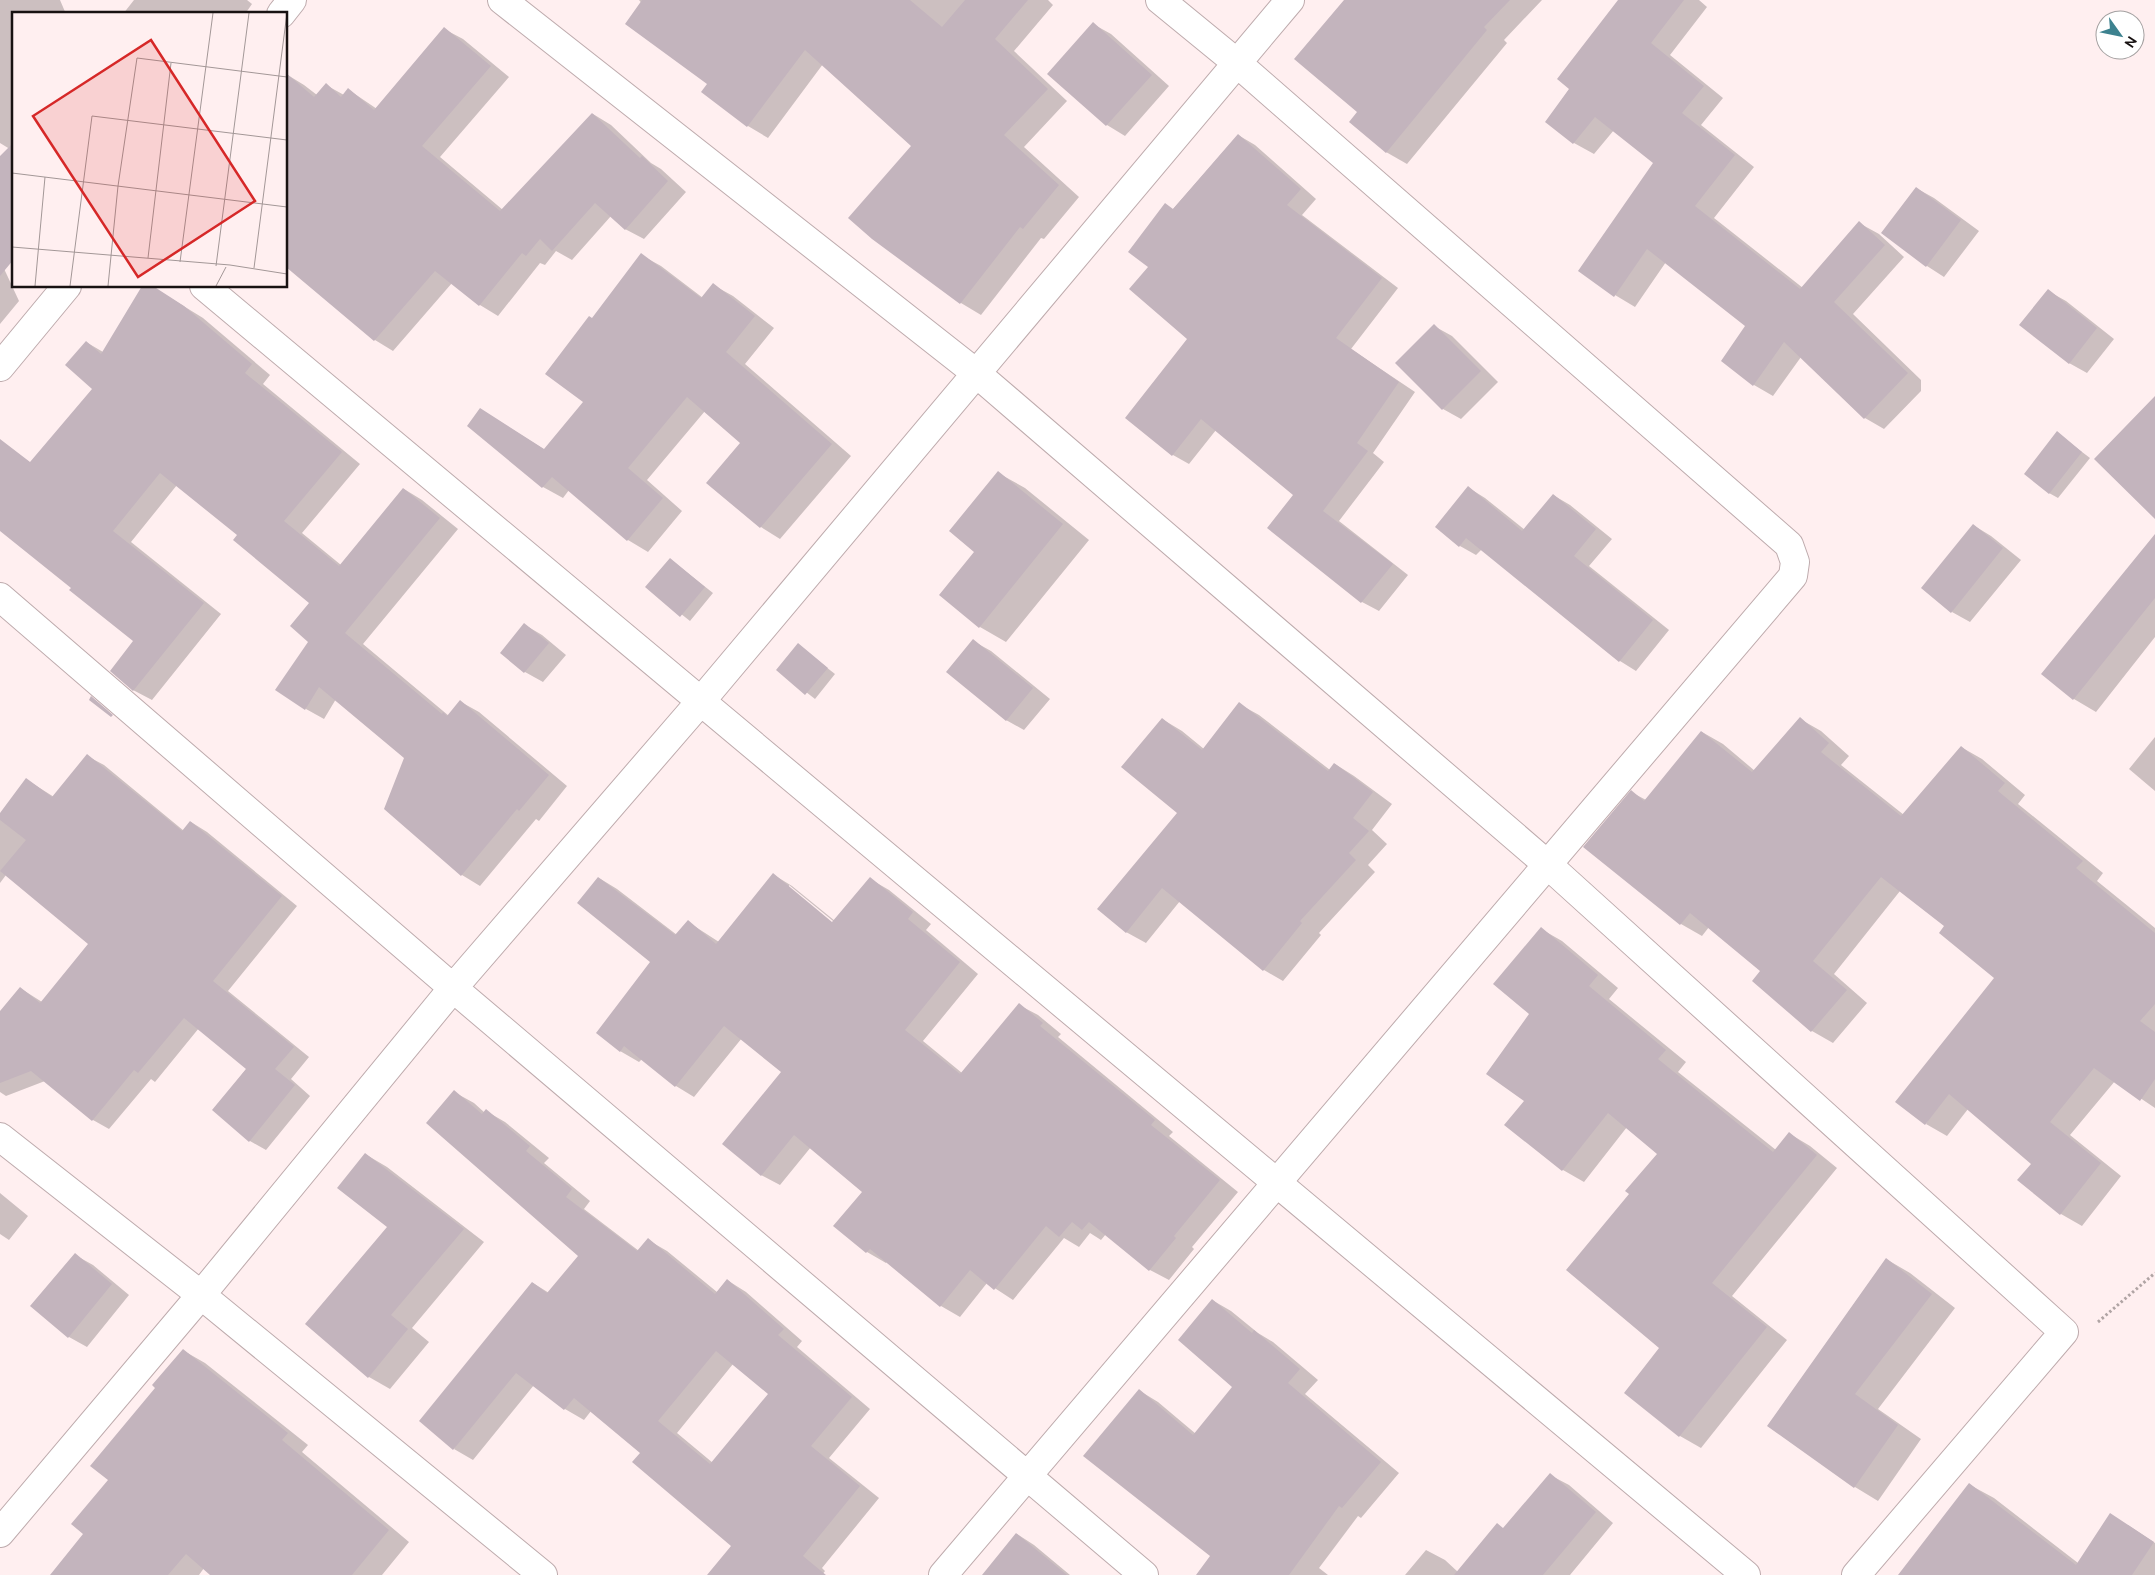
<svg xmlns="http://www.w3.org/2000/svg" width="2155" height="1575" font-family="Ubuntu,sans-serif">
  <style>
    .shadow { fill: #0003; fill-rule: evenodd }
    .building { fill: #c3b4bd; fill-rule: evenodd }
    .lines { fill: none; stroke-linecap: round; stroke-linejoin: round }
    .street-casing { stroke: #beabad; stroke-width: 30 }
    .path { stroke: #b0a4a4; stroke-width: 3; stroke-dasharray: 2.5 2.5; stroke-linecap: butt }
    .street { stroke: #fff; stroke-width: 28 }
    .inset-road { fill: none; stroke: #a39797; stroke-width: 1 }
    .view { fill: #d62828; fill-opacity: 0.15; stroke: #d62828; stroke-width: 2.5 }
    .inset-edge { fill: none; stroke: #181212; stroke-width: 2.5 }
  </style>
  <rect width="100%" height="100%" fill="#ffeff0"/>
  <path class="shadow" d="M0,0H60L66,14H14L13,151L0,143Z
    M134,0H247L252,4L245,14H123Z
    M639,0H1048L1053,5L1014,51L1067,101L1024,147L1079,197L1044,239L1041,238L981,315L961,303L873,238L912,145L823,64L768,138L748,126L703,91L709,84Z
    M1353,0H1542L1504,40L1507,43L1407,164L1386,152Z
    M1620,0H1699L1707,7L1670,55L1723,98L1701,125L1754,167L1714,218L1803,288L1859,223L1879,234L1904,257L1853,314L1921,380V391L1884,429L1865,418L1801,357L1773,396L1754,385L1747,326L1666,262L1635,307L1615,295L1655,163L1614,130L1594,154L1574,143L1547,122L1570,88Z
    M1093,24L1111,34L1169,86L1125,136L1107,125L1049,74Z
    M444,29L463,39L509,77L440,157L503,210L593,114L611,125L651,163L661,169L686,192L644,239L625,229L611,216L572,260L556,251L545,265L540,263L498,316L480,305L452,283L393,351L375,340L311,286L286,74L304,85L317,95L326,85L344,95L349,90L377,109Z
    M1238,135L1255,145L1316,199L1302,215L1398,288L1351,349L1415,392L1373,453L1384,462L1339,521L1408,575L1379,611L1362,602L1269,528L1295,494L1216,430L1189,464L1173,455L1127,418L1188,339L1150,266L1173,209Z
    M1916,188L1934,198L1979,231L1944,277L1927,266L1882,233Z
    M641,255L661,266L703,298L713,285L733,296L774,328L745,364L851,456L780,539L761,527L742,443L705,411L647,480L682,511L648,552L628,540L569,490L563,498L543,487L480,409L545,450L585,402L593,319Z
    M0,260L19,301L0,324Z
    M2048,291L2066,301L2114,339L2087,373L2069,363Z
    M164,294L203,318L270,375L263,384L360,464L302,533L341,565L404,489L422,500L458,529L363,644L449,716L461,702L479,712L567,786L539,821L536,819L480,886L462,875L406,757L336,699L324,719L306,709L311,602L239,535L177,485L131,542L221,614L152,700L133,690L135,641L73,587L0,515V487L23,458L31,463L94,388L86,342L103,352Z
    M1434,326L1452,336L1498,382L1461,419L1443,409Z
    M2057,433L2090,458L2058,498L2049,493Z
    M998,473L1025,488L1089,540L1006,642L980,627Z
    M1469,488L1485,498L1525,530L1553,495L1570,505L1612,539L1589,566L1669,630L1636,671L1620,661L1482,549L1476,555L1460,546Z
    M1973,525L1991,536L2021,560L1970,622L1952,612Z
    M2155,536V637L2096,712L2074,699L2043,674Z
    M670,559L713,593L690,621L647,587Z
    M525,625L542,635L566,655L543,682L525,672Z
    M973,641L991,651L1050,699L1024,730L1006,720Z
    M798,645L835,674L815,699L778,670Z
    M1239,704L1259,715L1330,770L1335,764L1354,776L1392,804L1372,830L1387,844L1368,865L1375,872L1319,933L1321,935L1283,981L1264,970L1180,901L1146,943L1126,932L1178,813L1162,719L1182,731L1204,749Z
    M1800,719L1821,731L1849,756L1841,765L1904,815L1961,747L1982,759L2025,795L2018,804L2103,873L2097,881L2155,928V1108L2115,1081L2070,1135L2121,1176L2082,1226L2061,1214L2033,1163L1968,1109L1947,1136L1926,1124L1996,978L1946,926L1900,891L1834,974L1867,1003L1833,1043L1812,1031L1753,981L1762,971L1709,927L1702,936L1681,924L1631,792L1646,800L1702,732L1723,744L1755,771Z
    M2155,737V791L2129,769Z
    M87,756L104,765L184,831L191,822L207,832L297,906L228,991L309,1057L291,1079L310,1096L266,1150L250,1141L214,1110L247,1068L199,1028L155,1082L151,1079L109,1129L93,1120L45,1081L6,1096L0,1092V1013L20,988L42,1002L90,944L6,875L0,883V815L27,780L54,797Z
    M774,875L792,886L835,921L870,879L889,890L931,924L926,930L978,974L923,1041L962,1073L1019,1005L1038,1015L1061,1034L1058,1037L1173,1132L1169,1136L1238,1192L1192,1247L1194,1249L1169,1280L1150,1270L1106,1234L1101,1240L1090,1233L1079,1247L1064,1238L1013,1300L987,1283L960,1317L941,1306L887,1261L886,1263L867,1252L835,1226L863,1192L811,1147L780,1185L761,1175L783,1072L742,1038L694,1097L676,1086L642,1059L639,1062L620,1051L652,962L599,878L617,889L677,935L688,922L719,942ZM789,885L838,925L836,927L789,888Z
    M1541,929L1562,941L1618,988L1609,999L1686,1062L1678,1072L1776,1150L1790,1134L1810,1146L1837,1168L1732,1296L1787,1340L1701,1448L1680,1436L1626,1393L1661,1348L1631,1194L1658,1154L1627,1127L1584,1182L1563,1170L1506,1125L1525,1101L1531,1014Z
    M454,1092L474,1103L485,1113L486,1111L505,1122L549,1158L544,1163L590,1201L584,1209L639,1251L648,1240L667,1251L717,1292L727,1280L746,1292L802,1341L797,1347L870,1409L829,1458L879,1498L822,1568L825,1571L822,1575H708L733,1546L642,1453L591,1411L584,1420L565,1409L534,1385L473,1460L454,1449L533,1283L549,1293L580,1255ZM733,1364L769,1394L713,1463L677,1433Z
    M365,1154L387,1167L484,1242L412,1328L429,1342L390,1389L369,1377L307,1324L389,1227Z
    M0,1193L28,1216L9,1240L0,1234Z
    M75,1255L93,1265L129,1295L87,1347L69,1337L32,1306Z
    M1886,1259L1910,1273L1955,1308L1878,1409L1921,1439L1878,1501L1855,1487L1768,1426Z
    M1212,1300L1231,1311L1258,1333L1273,1342L1318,1380L1305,1394L1399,1473L1361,1518L1358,1516L1319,1568L1328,1575H1213L1212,1556L1140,1391L1158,1402L1196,1434L1233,1387Z
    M184,1351L205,1363L308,1445L302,1452L409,1542L382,1575H212L204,1568L199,1575H52L85,1534L110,1480L157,1388Z
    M1550,1475L1569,1485L1613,1523L1570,1575H1405L1426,1550L1445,1560L1458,1572L1504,1529Z
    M1970,1485L1994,1498L2078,1563L2128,1525L2155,1543V1575H1899Z
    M1017,1534L1034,1545L1070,1575H984Z"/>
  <path class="building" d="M642,0H910L942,27L965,0H1028L995,39L1048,89L1004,135L1059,185L1023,229L1020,227L960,304L872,239L848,218L911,146L805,50L747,127L701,92L707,84L625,24Z
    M1344,0H1510L1484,27L1487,30L1386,153L1349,122L1357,112L1294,59Z
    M1618,0H1684L1651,43L1704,86L1682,113L1735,155L1695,206L1800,289L1859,221L1885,245L1834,302L1908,373L1864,419L1784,342L1753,386L1721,361L1745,326L1647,249L1614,297L1578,271L1653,163L1595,117L1573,144L1545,122L1569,89L1557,79Z
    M1093,22L1152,75L1106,126L1047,74Z
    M444,27L491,66L422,146L500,211L592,113L640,158L642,156L668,181L625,230L595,203L552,251L540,239L526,256L522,253L479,306L435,271L374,341L286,267V73L314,97L326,83L341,97L348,88L374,110Z
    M1238,134L1301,189L1287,205L1382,278L1336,338L1399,382L1357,443L1368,451L1323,511L1393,564L1361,603L1267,528L1293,495L1201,419L1172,456L1125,418L1187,339L1129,289L1148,267L1128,252L1165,203L1173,209Z
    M14,142V259L0,276V156Z
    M1916,187L1961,220L1926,267L1881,233Z
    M641,253L701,298L713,283L755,316L726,352L832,444L760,528L706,483L740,443L687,397L628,468L663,498L627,541L552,477L542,488L467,426L480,408L544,449L583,402L545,374L589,316L592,318Z
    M142,286H153L184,306L252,364L245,373L342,452L284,521L339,566L403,488L440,518L345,633L442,714L443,712L447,716L460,700L549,775L519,811L517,809L461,876L384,809L404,758L319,687L305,710L275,690L308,642L290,626L309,603L233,540L237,535L160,473L113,531L204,603L133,691L110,671L133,641L69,590L71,588L0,531V439L30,462L92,389L65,365L86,341L101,354Z
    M2048,289L2097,328L2069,364L2019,325Z
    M1434,324L1481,371L1442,410L1395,363Z
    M2155,396V519L2094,459Z
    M2057,431L2082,452L2049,494L2024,474Z
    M998,471L1063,524L979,628L939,595L974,552L949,531Z
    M1468,486L1522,531L1553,494L1596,529L1574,556L1653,620L1619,662L1466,538L1459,547L1435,527Z
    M1973,524L2003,548L1951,613L1921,588Z
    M2155,534V598L2073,700L2041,674Z
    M670,558L705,587L680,617L645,587Z
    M524,623L549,643L524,673L500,653Z
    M973,639L1033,688L1006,721L946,672Z
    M798,643L828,668L805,695L776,670Z
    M91,696L113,715L111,717L89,700Z
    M1239,702L1328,771L1334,763L1373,792L1353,818L1369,831L1349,853L1356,860L1300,921L1302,923L1263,971L1162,888L1126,933L1097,909L1177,813L1121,767L1162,718L1202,750Z
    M1800,717L1829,743L1821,752L1901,816L1961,746L2005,783L1998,791L2083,861L2076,868L2155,933V1004L2140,1021L2155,1032V1079L2140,1101L2094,1068L2050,1122L2101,1163L2060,1215L2017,1180L2031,1164L1949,1094L1925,1125L1895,1102L1994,978L1939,933L1944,926L1881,877L1813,961L1847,990L1811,1032L1752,981L1760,971L1690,913L1680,925L1583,847L1631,790L1644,801L1701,731L1752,772Z
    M87,754L182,831L190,821L282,896L213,981L294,1047L275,1069L295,1085L249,1142L212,1110L246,1069L184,1018L138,1073L134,1070L92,1121L31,1071L0,1083V1011L20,987L40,1003L88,944L0,871L26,840L0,820V813L26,778L52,797Z
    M773,873L832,922L870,877L913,912L908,919L960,962L905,1030L960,1074L1019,1003L1043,1023L1040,1026L1155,1120L1151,1125L1220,1180L1174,1236L1176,1238L1149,1271L1089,1222L1082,1230L1072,1222L1059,1237L1046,1226L994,1290L970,1270L940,1307L870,1249L866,1253L833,1226L862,1192L794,1135L761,1176L722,1144L781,1072L724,1026L675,1087L624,1046L620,1052L596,1033L650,962L577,903L598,877L675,935L688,920L716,944Z
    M1541,927L1598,975L1589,986L1666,1050L1658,1059L1773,1152L1789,1132L1817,1155L1712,1283L1767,1327L1679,1437L1624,1393L1659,1348L1566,1270L1629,1194L1625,1191L1657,1154L1608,1113L1562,1171L1504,1125L1524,1101L1486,1074L1529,1014L1493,984Z
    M454,1090L482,1114L486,1109L530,1146L526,1151L572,1189L566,1197L637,1251L648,1238L715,1294L727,1279L784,1329L778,1335L852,1397L811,1446L860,1486L803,1556L826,1575H707L731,1546L632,1462L640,1453L574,1398L564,1410L516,1373L453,1450L419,1421L532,1282L547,1293L578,1256L426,1123ZM716,1351L768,1394L710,1464L658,1421Z
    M365,1153L464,1229L391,1315L408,1329L368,1378L305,1324L387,1227L337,1188Z
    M75,1253L112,1284L68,1338L30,1306Z
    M1886,1258L1932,1294L1855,1394L1898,1425L1854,1488L1767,1426Z
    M1212,1299L1252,1333L1254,1330L1300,1369L1288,1383L1381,1462L1342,1508L1339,1506L1289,1575H1196L1210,1556L1083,1456L1139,1389L1193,1435L1232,1387L1178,1340Z
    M183,1349L288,1433L282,1440L389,1530L352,1575H210L186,1554L168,1575H50L83,1534L71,1524L108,1480L90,1466L155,1388L152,1385Z
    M1550,1473L1596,1512L1543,1575H1454L1497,1523L1503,1528Z
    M1969,1483L2076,1565L2110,1513L2154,1542L2132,1575H1898Z
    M1016,1533L1067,1575H982Z"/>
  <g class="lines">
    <defs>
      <path id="street" d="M502,0L976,373L1548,865L2064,1332L1856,1575
        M281,14L292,0
        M204,286L1746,1575
        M0,367L67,286
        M0,597L453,988L1144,1575
        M0,1137L201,1295L543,1575
        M0,1533L201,1295L453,988L701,701L1290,0
        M943,1575L1793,576L1795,562L1789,545L1237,63L1160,0"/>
    </defs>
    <use href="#street" class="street-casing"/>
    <path class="path" d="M2098,1322L2155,1273"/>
    <use href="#street" class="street"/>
  </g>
  <g transform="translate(12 12)">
    <rect width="275" height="275" fill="#ffeff0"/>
    <path class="inset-road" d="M0,161L275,195M0,235L218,253L275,262M136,246L159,51M168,250L201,1M204,254L237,1M242,256L275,1M23,274L33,165M58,274L80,104L275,128M96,274L106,174L125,46L275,65M204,274L214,255"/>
    <path class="view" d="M139,28L243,189L126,265L21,104Z"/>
    <rect width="275" height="275" class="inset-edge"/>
  </g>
  <g transform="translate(2120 35) rotate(123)"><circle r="24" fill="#ffffff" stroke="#a3a0a0"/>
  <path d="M0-4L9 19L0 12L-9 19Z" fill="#3d828f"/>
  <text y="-8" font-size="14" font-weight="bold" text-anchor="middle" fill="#181212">N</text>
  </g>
</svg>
